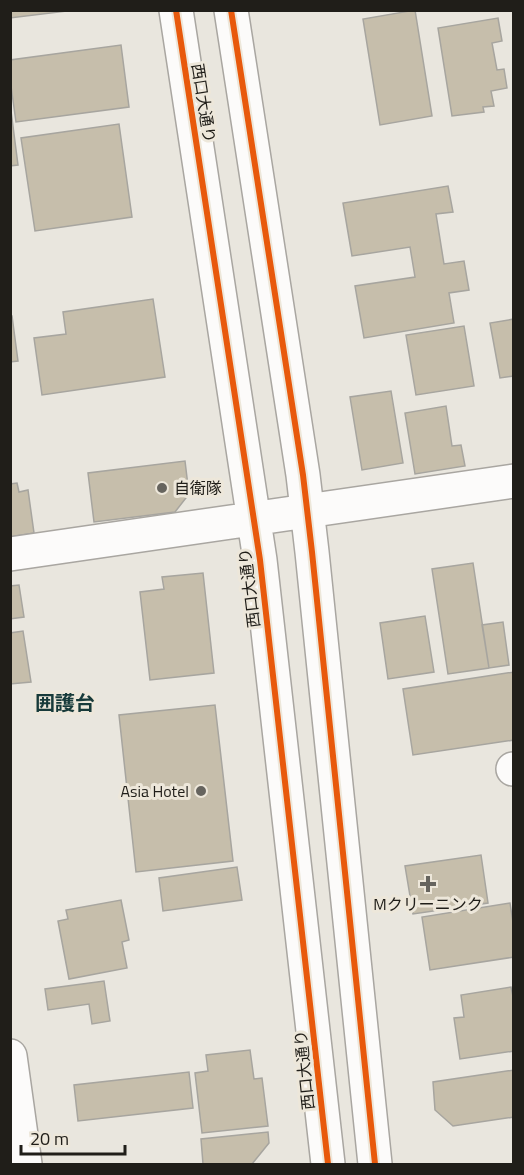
<svg xmlns="http://www.w3.org/2000/svg" width="524" height="1175" font-family="'Titillium Web','Noto Sans JP',sans-serif">
  <style>
    .building { fill: #c6beab; stroke: #a7a59f; stroke-width: 1.5 }
    .lines { fill: none; stroke-linecap: round; stroke-linejoin: round }
    .minor-casing { stroke: #a9a6a1; stroke-width: 36 }
    .minor { stroke: #fcfbfa; stroke-width: 33 }
    .cycleway-casing { stroke: #ede7da; stroke-width: 10 }
    .cycleway { stroke: #e8590c; stroke-width: 6 }
    .poi-dot { fill: #66645e; stroke: #ede7da; stroke-width: 2 }
    .labels { text-anchor: middle; dominant-baseline: central; stroke-width: 6; stroke-linejoin: round; paint-order: stroke }
    .street-label { font-size: 16px; fill: #201e19; stroke: #ede7da }
    .poi-label { font-size: 16px; fill: #201e19; stroke: #ede7da; text-anchor: start }
    .quarter-label { font-size: 20px; font-weight: bold; fill: #173a3a; stroke: #ede7da }
  </style>
  <rect width="100%" height="100%" fill="#e9e6de"/>
  <path class="building" d="M10,10H75L10,18Z
    M415,10L432,116L380,125L363,19Z
    M498,18L502,41L492,43L497,70L504,69L507,88L491,91L494,106L483,107L484,112L452,116L438,28Z
    M121,45L129,107L16,122L10,79V60Z
    M10,103L18,165L10,166Z
    M119,124L132,217L35,231L21,138Z
    M448,186L453,212L436,214L444,264L464,261L469,290L449,293L454,323L364,338L355,286L415,277L410,247L352,256L343,203Z
    M153,299L165,377L42,395L34,338L66,334L63,312Z
    M10,316H12L18,361L10,362Z
    M514,319V376L500,378L490,323Z
    M464,326L474,386L416,395L406,335Z
    M391,391L403,463L362,470L350,397Z
    M446,406L452,446L461,445L465,466L415,474L405,413Z
    M185,461L189,494L175,512L94,522L88,473Z
    M17,483L19,492L28,490L34,533L10,537V484Z
    M473,563L489,668L448,674L432,569Z
    M203,573L214,673L150,680L140,592L164,589L162,577Z
    M19,585L24,617L10,619V586Z
    M425,616L434,672L388,679L380,623Z
    M503,622L509,665L489,668L482,625Z
    M23,631L31,682L10,684V633Z
    M514,672V740L413,755L403,689Z
    M215,705L233,861L136,872L119,715Z
    M481,855L488,903L413,914L405,866Z
    M237,867L242,900L163,911L159,878Z
    M121,900L129,940L122,942L127,968L69,979L58,921L68,919L66,910Z
    M510,903L514,929V957L430,970L422,917Z
    M104,981L110,1021L92,1024L89,1004L48,1010L45,989Z
    M511,987L514,1001V1051L460,1059L454,1018L464,1017L461,995Z
    M250,1050L254,1079L262,1078L268,1126L202,1133L195,1073L208,1071L206,1055Z
    M514,1070V1117L453,1126L435,1110L433,1082Z
    M189,1072L193,1108L78,1121L74,1085Z
    M268,1132L269,1143L252,1164H203L201,1139Z"/>
  <g class="lines">
    <defs>
      <path id="minor" d="M176,10L260,560L328,1164
        M231,10L303,475L312,552L375,1164
        M10,554L514,481
        M513,769H514
        M10,1056L25,1164"/>
    </defs>
    <use href="#minor" class="minor-casing"/>
    <use href="#minor" class="minor"/>
    <defs>
      <path id="cycleway" d="M176,10L260,560L328,1164
        M231,10L303,475L312,552L375,1164"/>
    </defs>
    <use href="#cycleway" class="cycleway-casing"/>
    <use href="#cycleway" class="cycleway"/>
  </g>
  <g class="poi-dot">
    <circle cx="162" cy="488" r="6"/>
    <circle cx="201" cy="791" r="6"/>
    <path d="M425 875h6v6h6v6h-6v6h-6v-6h-6v-6h6z"/>
  </g>
  <g class="labels">
    <g class="street-label">
      <text transform="translate(204 103) rotate(81)">西口大通り</text>
      <text transform="translate(249 588) rotate(-97)">西口大通り</text>
      <text transform="translate(304 1070) rotate(-96)">西口大通り</text>
    </g>
    <g class="poi-label">
      <text x="174" y="488">自衛隊</text>
      <text x="189" y="791" text-anchor="end">Asia Hotel</text>
      <text x="428" y="904" text-anchor="middle">Mクリーニンク</text>
    </g>
    <g class="quarter-label">
      <text x="65" y="702">囲護台</text>
    </g>
  </g>
  <rect width="524" height="1175" fill="none" stroke="#201e19" stroke-width="24"/>
  <path d="M21 1145v9h104v-9" fill="none" stroke="#201e19" stroke-width="3"/>
  <text x="30" y="1145" font-size="18" fill="#201e19" stroke="#ede7da" stroke-width="4.5" paint-order="stroke">20 m</text>
</svg>
